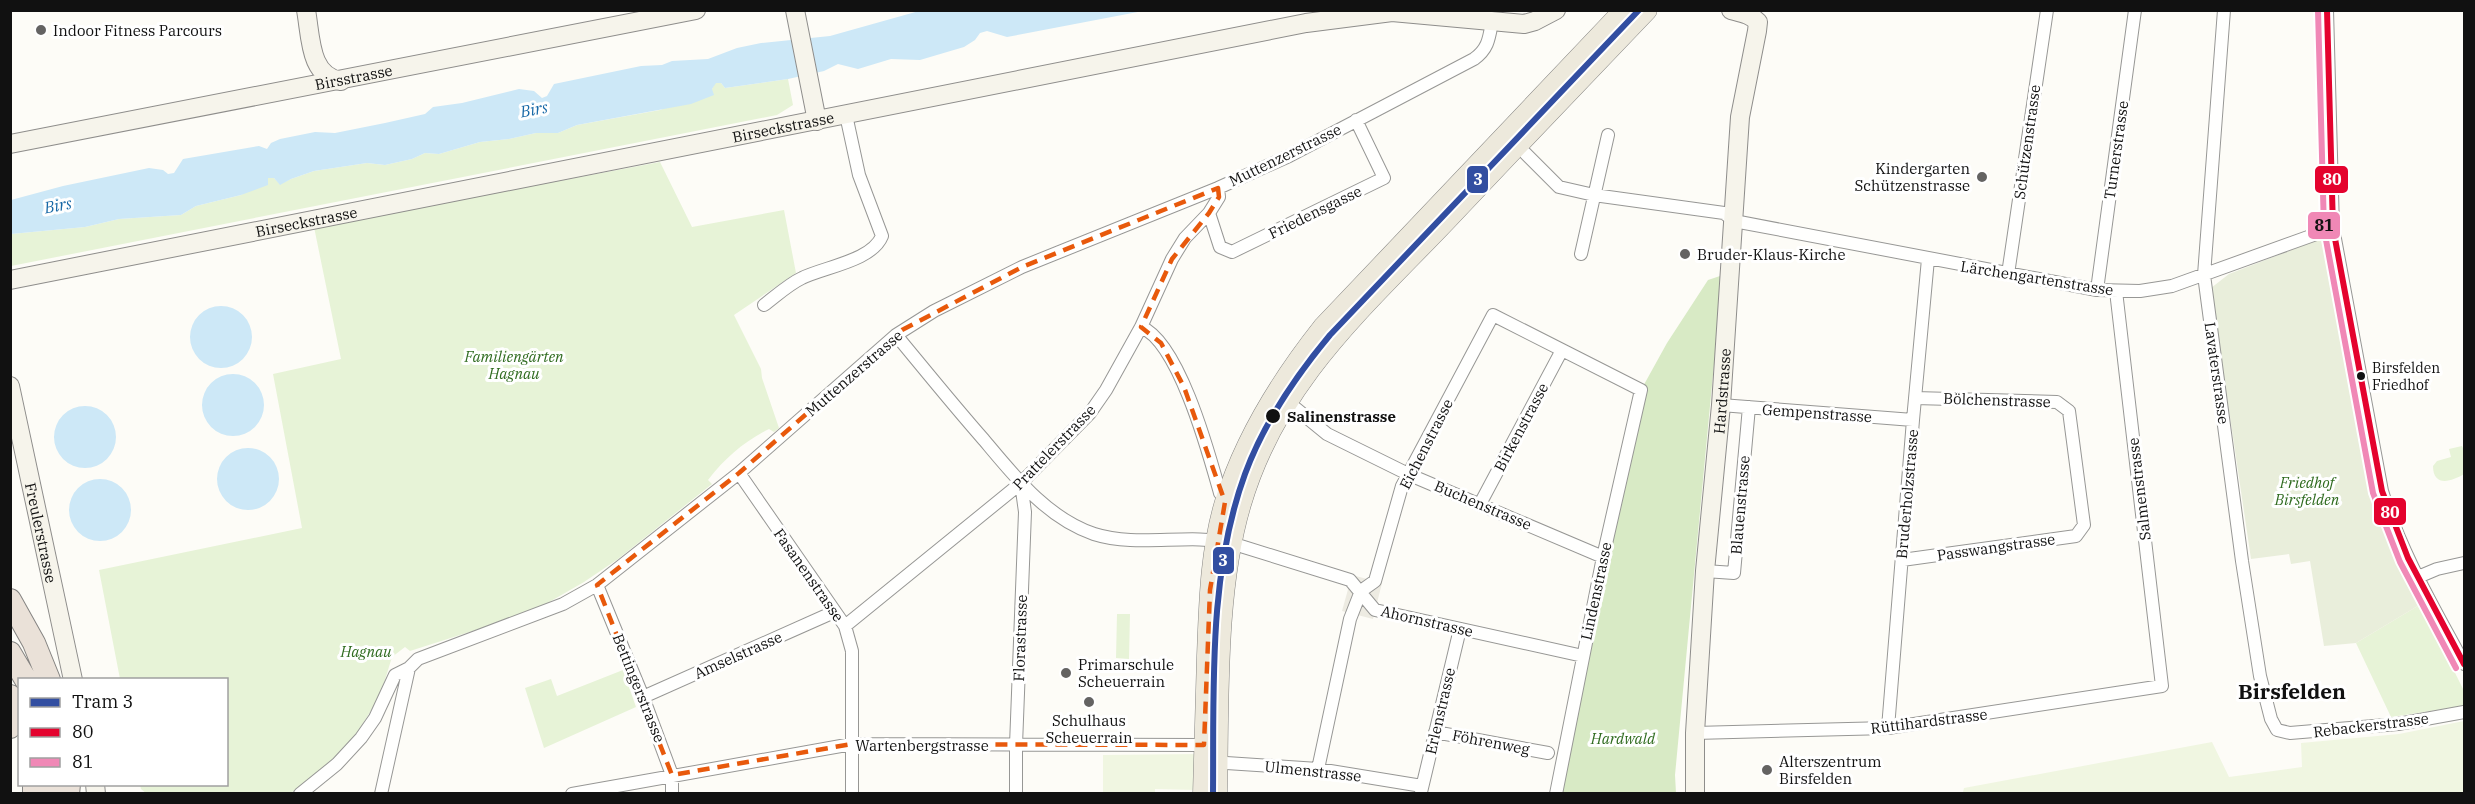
<svg xmlns="http://www.w3.org/2000/svg" width="2475" height="804" font-family="'IBM Plex Serif',serif">
  <style>
    .green { fill: #e7f3d7 }
    .forest { fill: #d8eac5 }
    .cemetery { fill: #e9eedb }
    .pitch { fill: #f0f6e1 }
    .plaza { fill: #edebe2 }
    .water { fill: #cde8f7 }
    .lines { fill: none; stroke-linecap: round; stroke-linejoin: round }
    .street-casing { stroke: #979795; stroke-width: 14 }
    .secondary-casing { stroke: #8e8d8b; stroke-width: 20 }
    .primary-casing { stroke: #858482; stroke-width: 21 }
    .highway-casing { stroke: #858482; stroke-width: 24 }
    .street { stroke: #fffffe; stroke-width: 12 }
    .secondary { stroke: #f6f4eb; stroke-width: 18 }
    .primary { stroke: #ede9dc; stroke-width: 20 }
    .highway { stroke: #eae1d8; stroke-width: 22 }
    .bus-1-casing { stroke: #fff; stroke-width: 10 }
    .bus-2-casing { stroke: #fff; stroke-width: 10 }
    .bus-1 { stroke: #e4032e; stroke-width: 6 }
    .bus-2 { stroke: #f088b6; stroke-width: 6 }
    .tram-1-casing { stroke: #fff; stroke-width: 10 }
    .tram-1 { stroke: #324ea1; stroke-width: 6 }
    .marked { fill: none; stroke: #e8590c; stroke-width: 4.5; stroke-dasharray: 12 8; stroke-linejoin: round }
    .poi-dot { fill: #646362; stroke: #fff; stroke-width: 2 }
    .bus-dot { fill: #111; stroke: #fff; stroke-width: 2 }
    .labels { text-anchor: middle; dominant-baseline: central; stroke-width: 6; stroke-linejoin: round; paint-order: stroke }
    .bus-label { font-size: 14px; fill: #111; stroke: #fff; text-anchor: start }
    .poi-label { font-size: 15px; fill: #111; stroke: #fff; text-anchor: start }
    .street-label { font-size: 15px; fill: #111; stroke: #fff }
    .park-label { font-size: 15px; font-style: italic; fill: #2f6b1f; stroke: #fff }
    .stop-label { font-size: 15px; font-weight: bold; fill: #111; stroke: #fff; text-anchor: start }
    .water-label { font-size: 16px; font-style: italic; fill: #1768a6; stroke: #fff }
    .district-label { font-size: 21px; font-weight: bold; fill: #111; stroke: #fff }
    .line-badge { stroke: #fff; stroke-width: 2 }
    .badge-label { font-size: 16px; text-anchor: middle; font-weight: bold; fill: #fff }
    .pale-badge-label { font-size: 16px; text-anchor: middle; font-weight: bold; fill: #111 }
  </style>
  <rect width="100%" height="100%" fill="#fdfcf7"/>
  <path class="green" d="M788,79L793,105L777,115L11,266V234L85,227L119,219L181,215L196,206L241,195L268,178H274L280,184L291,179L314,171L367,163L385,165L412,159L425,153L439,154L480,142L509,139L536,133H558L577,125L660,110L712,89L715,83H721L725,88Z
    M660,162L692,227L784,210L796,273L734,315L761,369L762,378L779,428L774,432L769,429C745,441 725,458 708,480L712,484L618,559L584,582L544,605L516,617L410,651L405,647L392,657L380,696L352,741L325,767L291,793L147,794L141,789L140,785L226,784V680L120,679L99,570L302,528L273,374L341,359L314,227Z
    M2462,446L2464,450V474C2451,482 2433,487 2433,466L2437,461L2451,457L2449,449Z
    M2421,604L2464,691V706L2391,717L2356,643Z
    M1117,614H1130L1129,659L1116,658Z
    M623,670L636,707L544,748L525,688L551,679L557,696Z"/>
  <path class="forest" d="M1720,276L1719,311L1675,775L1676,793L1556,794L1641,390L1667,343L1708,280Z"/>
  <path class="cemetery" d="M2320,239L2326,244L2373,487L2384,527L2421,604L2356,643L2324,646L2310,561L2291,564L2289,554L2251,559L2211,288L2229,274Z"/>
  <path class="pitch" d="M2464,721V793H1955L1963,792L1964,788L2212,742L2229,777L2302,767L2301,743L2399,734Z
    M1199,754L1197,790L1155,789V793L1103,794V755Z"/>
  <path class="plaza" d="M1352,575L1382,583L1373,619L1342,611Z"/>
  <path class="water" d="M919,11H1143L1007,37L987,31L980,33L975,40L964,47L920,60L891,59L858,69L838,64L824,71L788,79L725,88L721,83H716L712,89L714,95L691,104L577,125L558,133H536L509,139L480,142L439,154L425,153L412,159L385,165L367,163L314,171L291,179L280,185L274,178H268V185L241,195L196,206L181,215L119,219L85,227L11,234V200L63,186L149,168L163,170L168,174L174,173L183,159L259,146L267,149L271,143L280,139L315,132L335,133L385,123L425,114L433,107L462,103L519,89L534,91L542,98L547,96L554,84L641,66L662,65L672,61L708,59L737,48L761,43L830,36Z
    M190 337a31 31 0 1 1 62 0a31 31 0 1 1-62 0Z
    M202 405a31 31 0 1 1 62 0a31 31 0 1 1-62 0Z
    M54 437a31 31 0 1 1 62 0a31 31 0 1 1-62 0Z
    M217 479a31 31 0 1 1 62 0a31 31 0 1 1-62 0Z
    M69 510a31 31 0 1 1 62 0a31 31 0 1 1-62 0Z"/>
  <g class="lines">
    <defs>
      <path id="street" d="M2224,10L2204,275L2242,561L2260,676L2271,719L2277,730L2290,733L2398,724L2464,712
        M2327,10L2333,228L2382,491C2401,553 2434,608 2464,664
        M1525,153L1559,187L1594,195L1724,213L1734,221L2097,290L2140,291L2172,286L2333,228
        M1209,213L1220,247L1232,252L1384,178L1356,120
        M1581,254L1608,135
        M2008,274L2047,10
        M2097,290L2135,10
        M764,305C776,296 789,284 802,278C824,267 872,261 882,236L859,175L846,115
        M1141,327C1179,342 1209,454 1220,493L1227,502
        M896,335C925,370 954,406 984,440C1015,477 1047,518 1094,534C1138,548 1187,533 1231,543L1350,580L1375,610L1583,656
        M1283,398L1327,434L1410,475L1603,557
        M1721,405L1913,420
        M739,473L845,626L852,651V794
        M1480,504L1562,350
        M1902,560L2076,536L2084,525L2069,411L2057,402L1915,398
        M1705,571L1734,573L1749,407
        M2418,577L2437,569L2464,563
        M597,585L643,697L672,775V794
        M845,626L1021,483L1090,413L1106,390L1141,327L1172,259L1185,238L1209,213L1219,197L1218,188
        M643,697L834,612
        M1888,728L1913,420L1928,259
        M1435,732L1548,753
        M1695,733L1888,728L2162,686L2116,291
        M1211,762L1318,769L1422,786
        M1318,769L1350,619L1361,591L1375,581L1402,486L1493,315L1641,390L1603,557L1556,794
        M1421,792L1460,629
        M300,794L337,764L361,738L375,718L395,675L409,668
        M381,794L409,668L418,659L563,604L597,585L739,473L896,335L934,311L1022,267L1218,188L1289,156L1474,59C1488,49 1489,39 1492,22
        M572,794L852,744L1204,745
        M1016,794V745L1025,512L1021,483"/>
      <g id="secondary">
        <path d="M306,10C311,37 309,76 341,81"/>
        <path d="M795,10L817,121"/>
        <path id="s1" d="M10,144L696,10"/>
        <path id="s2" d="M10,280L1306,23L1392,12L1524,24L1535,21L1556,10"/>
        <path id="s3" d="M10,386L73,680"/>
        <path d="M95,784L96,794"/>
        <path id="s4" d="M1695,794V733L1705,571L1721,405L1740,117L1757,31L1758,22C1750,14 1742,13 1731,10"/>
      </g>
      <path id="primary" d="M1203,794C1204,748 1206,702 1207,656C1209,605 1210,551 1225,502C1245,437 1281,380 1323,327L1624,10
        M1217,794C1219,702 1215,591 1241,504C1277,382 1361,310 1445,222C1512,151 1579,81 1647,10"/>
      <path id="highway" d="M10,600L34,643L49,680
        M10,653L26,680
        M10,696V727
        M34,784V794
        M51,784V794
        M68,794L69,784"/>
    </defs>
    <use href="#street" class="street-casing"/>
    <use href="#secondary" class="secondary-casing"/>
    <use href="#primary" class="primary-casing"/>
    <use href="#highway" class="highway-casing"/>
    <use href="#street" class="street"/>
    <use href="#secondary" class="secondary"/>
    <use href="#primary" class="primary"/>
    <use href="#highway" class="highway"/>
    <defs>
      <path id="bus-1" d="M2327,10L2333,228L2382,491L2408,558L2464,664"/>
      <path id="bus-2" d="M2318,10L2324,229L2373,493L2400,562L2456,668"/>
    </defs>
    <use href="#bus-1" class="bus-1-casing"/>
    <use href="#bus-2" class="bus-2-casing"/>
    <use href="#bus-1" class="bus-1"/>
    <use href="#bus-2" class="bus-2"/>
    <defs>
      <path id="tram-1" d="M1213,794C1214,688 1208,575 1245,474C1264,422 1295,377 1330,335L1639,10"/>
    </defs>
    <use href="#tram-1" class="tram-1-casing"/>
    <use href="#tram-1" class="tram-1"/>
  </g>
  <path class="marked" d="M1218,188L1219,197L1209,213L1172,259L1141,327L1161,343L1184,387L1225,502L1210,590L1204,745L852,744L672,775L597,585L739,473L902,330L1022,267Z"/>
  <g class="poi-dot">
    <circle cx="41" cy="30" r="6"/>
    <circle cx="1982" cy="177" r="6"/>
    <circle cx="1685" cy="254" r="6"/>
    <circle cx="1066" cy="673" r="6"/>
    <circle cx="1089" cy="702" r="6"/>
    <circle cx="1767" cy="770" r="6"/>
  </g>
  <g class="bus-dot">
    <circle cx="2361" cy="376" r="5"/>
    <circle cx="1273" cy="416" r="8"/>
  </g>
  <g class="labels">
    <g class="bus-label">
      <text x="2372" y="368">Birsfelden<tspan x="2372" dy="17">Friedhof</tspan></text>
    </g>
    <g class="poi-label">
      <text x="53" y="30">Indoor Fitness Parcours</text>
      <text x="1970" y="168" text-anchor="end">Kindergarten<tspan x="1970" dy="17">Schützenstrasse</tspan></text>
      <text x="1697" y="254">Bruder-Klaus-Kirche</text>
      <text x="1078" y="664">Primarschule<tspan x="1078" dy="17">Scheuerrain</tspan></text>
      <text x="1089" y="720" text-anchor="middle">Schulhaus<tspan x="1089" dy="17">Scheuerrain</tspan></text>
      <text x="1779" y="761">Alterszentrum<tspan x="1779" dy="17">Birsfelden</tspan></text>
    </g>
    <g class="street-label">
      <text stroke="none"><textPath href="#s1" startOffset="350">Birsstrasse</textPath></text>
      <text stroke="none"><textPath href="#s2" startOffset="788">Birseckstrasse</textPath></text>
      <text transform="translate(2027 142) rotate(-82)">Schützenstrasse</text>
      <text transform="translate(2116 150) rotate(-82)">Turnerstrasse</text>
      <text transform="translate(1285 155) rotate(-26)">Muttenzerstrasse</text>
      <text transform="translate(1315 212) rotate(-26)">Friedensgasse</text>
      <text stroke="none"><textPath href="#s2" startOffset="302">Birseckstrasse</textPath></text>
      <text transform="translate(2037 278) rotate(9)">Lärchengartenstrasse</text>
      <text transform="translate(854 373) rotate(-41)">Muttenzerstrasse</text>
      <text transform="translate(2217 373) rotate(82)">Lavaterstrasse</text>
      <text stroke="none"><textPath href="#s4" startOffset="404">Hardstrasse</textPath></text>
      <text transform="translate(1997 400) rotate(2)">Bölchenstrasse</text>
      <text transform="translate(1817 413) rotate(4)">Gempenstrasse</text>
      <text transform="translate(1521 427) rotate(-62)">Birkenstrasse</text>
      <text transform="translate(1426 444) rotate(-63)">Eichenstrasse</text>
      <text transform="translate(1054 447) rotate(-46)">Prattelerstrasse</text>
      <text transform="translate(2139 489) rotate(-97)">Salmenstrasse</text>
      <text transform="translate(1907 494) rotate(-85)">Bruderholzstrasse</text>
      <text transform="translate(1483 505) rotate(23)">Buchenstrasse</text>
      <text transform="translate(1740 505) rotate(-85)">Blauenstrasse</text>
      <text stroke="none"><textPath href="#s3" startOffset="150">Freulerstrasse</textPath></text>
      <text transform="translate(1996 547) rotate(-8)">Passwangstrasse</text>
      <text transform="translate(809 575) rotate(55)">Fasanenstrasse</text>
      <text transform="translate(1596 591) rotate(-78)">Lindenstrasse</text>
      <text transform="translate(1427 621) rotate(13)">Ahornstrasse</text>
      <text transform="translate(1020 638) rotate(-88)">Florastrasse</text>
      <text transform="translate(738 655) rotate(-24)">Amselstrasse</text>
      <text transform="translate(639 688) rotate(68)">Bettingerstrasse</text>
      <text transform="translate(1440 711) rotate(-77)">Erlenstrasse</text>
      <text transform="translate(1929 721) rotate(-7)">Rüttihardstrasse</text>
      <text transform="translate(2371 725) rotate(-7)">Rebackerstrasse</text>
      <text transform="translate(1491 742) rotate(11)">Föhrenweg</text>
      <text x="922" y="745">Wartenbergstrasse</text>
      <text transform="translate(1313 771) rotate(6)">Ulmenstrasse</text>
    </g>
    <g class="park-label">
      <text x="514" y="356">Familiengärten<tspan x="514" dy="17">Hagnau</tspan></text>
      <text x="2307" y="482">Friedhof<tspan x="2307" dy="17">Birsfelden</tspan></text>
      <text x="366" y="651">Hagnau</text>
      <text x="1623" y="738">Hardwald</text>
    </g>
    <g class="stop-label">
      <text x="1287" y="416">Salinenstrasse</text>
    </g>
    <g class="water-label">
      <text transform="translate(534 109) rotate(-11)">Birs</text>
      <text transform="translate(58 205) rotate(-11)">Birs</text>
    </g>
    <g class="district-label">
      <text x="2292" y="691">Birsfelden</text>
    </g>
  </g>
  <g class="line-badge">
    <rect x="2314" y="165" width="35" height="29" rx="6" fill="#e4032e"/>
    <rect x="1466" y="165" width="23" height="29" rx="6" fill="#324ea1"/>
    <rect x="2307" y="211" width="34" height="29" rx="6" fill="#f088b6"/>
    <rect x="2373" y="497" width="34" height="29" rx="6" fill="#e4032e"/>
    <rect x="1212" y="546" width="23" height="29" rx="6" fill="#324ea1"/>
  </g>
  <g class="badge-label">
    <text x="2332" y="185">80</text>
    <text x="1478" y="185">3</text>
    <text x="2390" y="518">80</text>
    <text x="1223" y="566">3</text>
  </g>
  <g class="pale-badge-label">
    <text x="2324" y="231">81</text>
  </g>
  <rect width="2475" height="804" fill="none" stroke="#111111" stroke-width="24"/>
  <rect x="18" y="678" width="210" height="108" fill="#ffffff" stroke="#a0a0a0" stroke-width="1.5"/>
  <rect x="30" y="698" width="30" height="9" fill="#324ea1" stroke="#a0a0a0" stroke-width="1.5"/>
  <text x="72" y="708" font-size="18" fill="#111111">Tram 3</text>
  <rect x="30" y="728" width="30" height="9" fill="#e4032e" stroke="#a0a0a0" stroke-width="1.5"/>
  <text x="72" y="738" font-size="18" fill="#111111">80</text>
  <rect x="30" y="758" width="30" height="9" fill="#f088b6" stroke="#a0a0a0" stroke-width="1.5"/>
  <text x="72" y="768" font-size="18" fill="#111111">81</text>
</svg>
